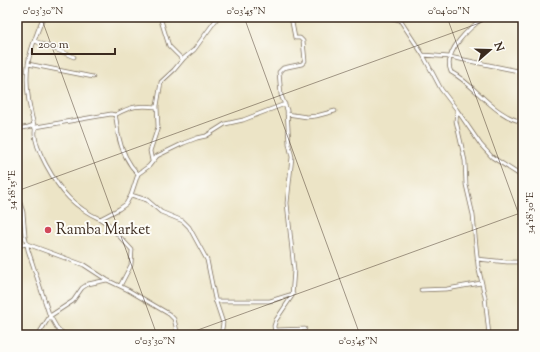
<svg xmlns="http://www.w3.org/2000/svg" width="540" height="352" font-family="'Sorts Mill Goudy',serif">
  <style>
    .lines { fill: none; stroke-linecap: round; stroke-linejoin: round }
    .minor-casing { stroke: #796b59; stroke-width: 4.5 }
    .minor { stroke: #fff; stroke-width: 3 }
    .ticks { fill: none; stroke: #3b2a1e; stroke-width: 1; stroke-opacity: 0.45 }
    .poi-dot { fill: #d1495b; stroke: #fdfcf7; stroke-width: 1.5 }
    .labels { text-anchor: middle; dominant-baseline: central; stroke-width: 4; stroke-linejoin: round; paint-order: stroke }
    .poi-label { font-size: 15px; fill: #3b2a1e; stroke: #fdfcf7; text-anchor: start }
    .neatline { fill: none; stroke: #3b2a1e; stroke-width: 1.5 }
    .ticks-label { font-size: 10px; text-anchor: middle; fill: #3b2a1e }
  </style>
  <rect width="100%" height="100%" fill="#fdfcf7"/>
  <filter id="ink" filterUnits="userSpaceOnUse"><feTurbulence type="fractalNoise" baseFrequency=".025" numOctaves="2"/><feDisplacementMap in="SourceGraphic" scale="8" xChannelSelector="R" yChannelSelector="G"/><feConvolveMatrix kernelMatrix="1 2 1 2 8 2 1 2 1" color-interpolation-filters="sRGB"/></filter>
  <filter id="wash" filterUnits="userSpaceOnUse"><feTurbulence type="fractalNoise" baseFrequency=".012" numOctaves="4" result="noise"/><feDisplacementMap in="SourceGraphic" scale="16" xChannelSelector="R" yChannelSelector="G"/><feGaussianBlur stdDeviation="0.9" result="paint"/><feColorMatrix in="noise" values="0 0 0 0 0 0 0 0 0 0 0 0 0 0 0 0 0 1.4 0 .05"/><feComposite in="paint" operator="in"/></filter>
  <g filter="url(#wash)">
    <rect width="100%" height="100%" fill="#ece4c6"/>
  </g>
  <g filter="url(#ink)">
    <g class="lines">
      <defs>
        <path id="minor" d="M160,17L169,46L182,59
          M388,17L400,20
          M398,17L423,55L441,89L457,110L481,145L492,157L523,177
          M485,17C470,27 442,52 451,72C477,86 493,116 523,122
          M35,41L74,57
          M423,55L450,57L523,72
          M28,64L93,77
          M457,110L456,121L465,161L466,185L473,215L478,266L485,297L489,335
          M287,114L307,117L316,116L335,111
          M115,115C131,106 139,105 157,107
          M17,129L28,127L34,125
          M35,129C29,108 25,86 28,64C30,48 38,32 43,17
          M152,161L150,151L158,127L157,106L161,82L174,70L184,58L194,50L218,17
          M17,194L23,212L25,236L28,250L49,314L61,335
          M131,195L147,200L161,212L183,221L189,227L207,260L215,299L223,323L221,335
          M100,219C89,214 78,207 69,198C58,187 29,143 36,127L111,114L115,115C117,121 117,127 118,134C121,148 127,163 138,174
          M17,246L27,244L84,265L107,280L128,290L169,314L174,319L178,335
          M477,259L507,262H523
          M120,286L131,265L132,250L108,224L100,219L119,209L126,204L131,195L138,174L149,166L157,156L184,143L197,138L206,136L225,124L243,120L285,104
          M421,290L447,289L481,283
          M215,301H270L293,294
          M275,330L305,329
          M60,331L66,335
          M38,335L50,316L73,301L82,288L88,284L107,280
          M275,335L274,326L276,320L292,296L294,270L287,203L292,157L289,144L287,110L281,95L279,72L283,68L302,64L305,61L303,41L300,38H295L291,17"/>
      </defs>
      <use href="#minor" class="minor-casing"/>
      <use href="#minor" class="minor"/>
    </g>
  </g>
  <path class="ticks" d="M41,17L157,335M244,17L360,335M447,17L523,226M17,191L496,17M184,335L523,212"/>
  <circle class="poi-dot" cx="48" cy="230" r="4"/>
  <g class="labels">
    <g class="poi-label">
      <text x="56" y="230">Ramba Market</text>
    </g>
  </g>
  <rect width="540" height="352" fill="none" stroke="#fdfcf7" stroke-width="44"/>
  <g transform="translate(490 50) rotate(70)" stroke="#fdfcf7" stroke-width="3" paint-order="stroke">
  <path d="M0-3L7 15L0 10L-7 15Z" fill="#3b2a1e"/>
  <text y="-6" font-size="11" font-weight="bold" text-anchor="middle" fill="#3b2a1e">N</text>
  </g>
  <path d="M32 48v6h83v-6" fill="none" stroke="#3b2a1e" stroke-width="2"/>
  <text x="38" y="48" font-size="12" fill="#3b2a1e" stroke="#fdfcf7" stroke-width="3" paint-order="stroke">200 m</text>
  <rect x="22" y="22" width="496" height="308" class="neatline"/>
  <g class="ticks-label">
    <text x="43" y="14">0°03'30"N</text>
    <text x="246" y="14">0°03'45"N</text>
    <text x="449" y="14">0°04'00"N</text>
    <text transform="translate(11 190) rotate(-90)" y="4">34°18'15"E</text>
    <text transform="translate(529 213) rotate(-90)" y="4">34°18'30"E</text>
    <text x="155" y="344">0°03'30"N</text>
    <text x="358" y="344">0°03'45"N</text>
  </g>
</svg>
